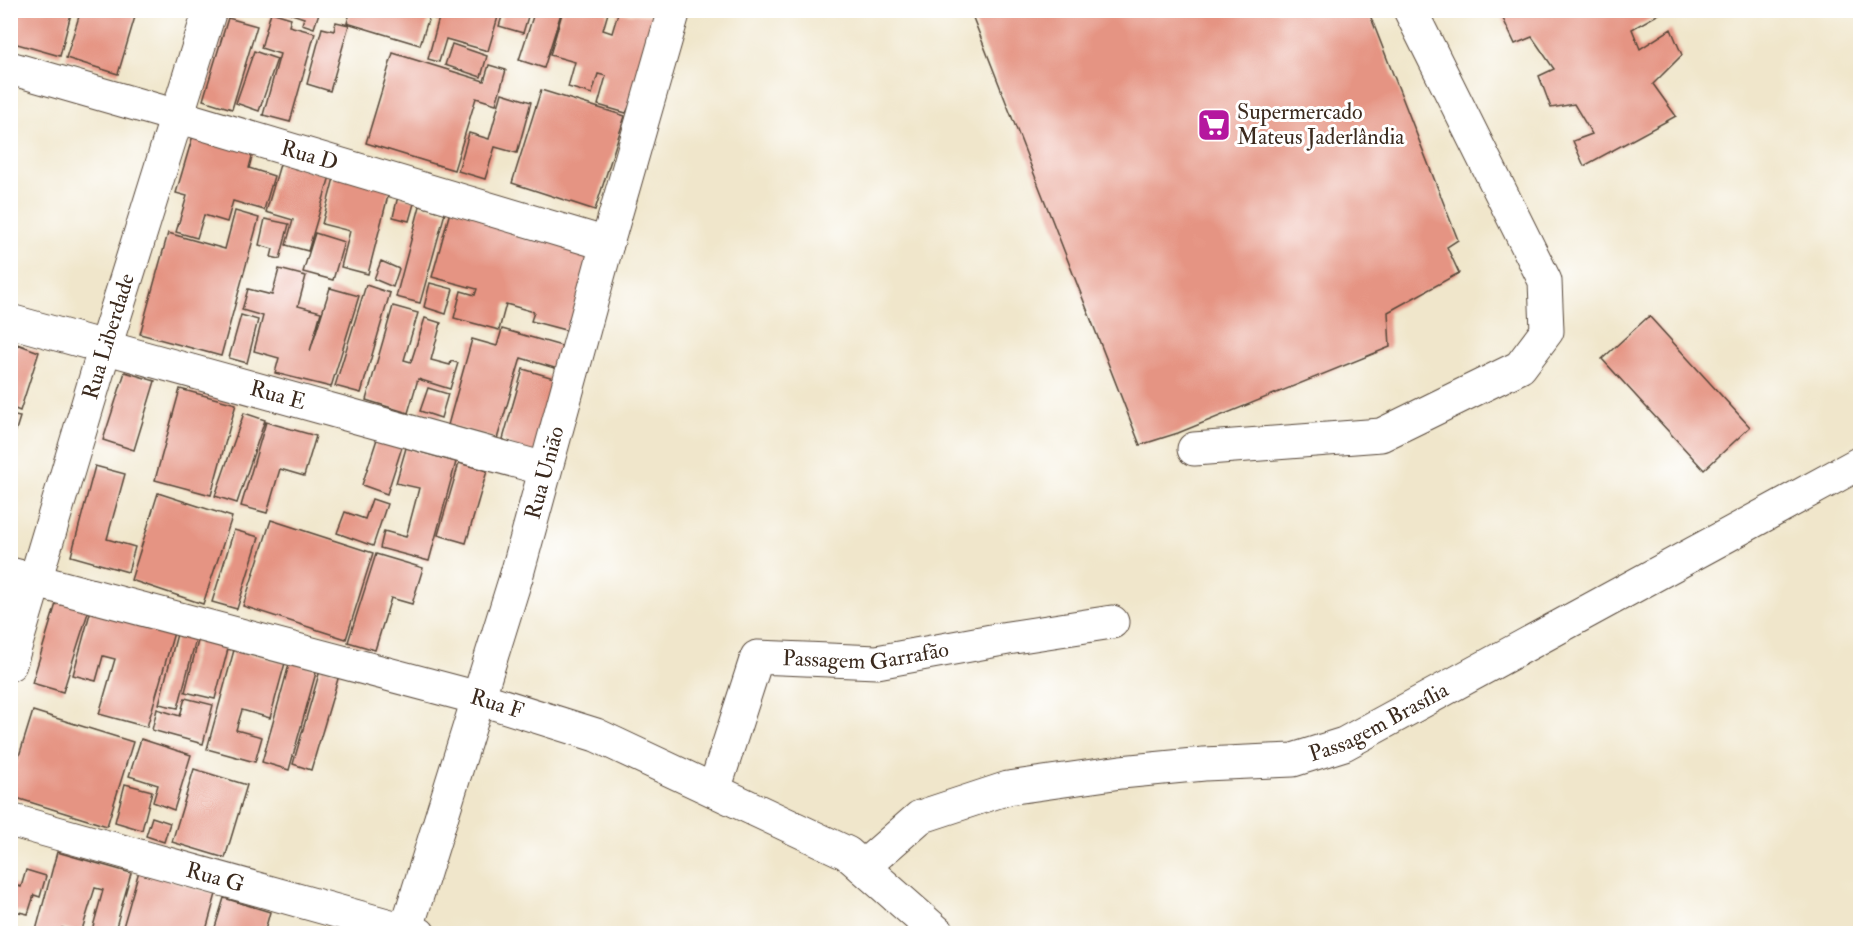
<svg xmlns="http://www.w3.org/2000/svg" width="1871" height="944" font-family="'IM FELL Double Pica',serif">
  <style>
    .building { fill: #e59483 }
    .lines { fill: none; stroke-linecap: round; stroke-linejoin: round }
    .minor-casing { stroke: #564638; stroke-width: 35 }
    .major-casing { stroke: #564638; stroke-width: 35 }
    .minor { stroke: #fff; stroke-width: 33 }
    .major { stroke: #fff; stroke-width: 33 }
    .labels { text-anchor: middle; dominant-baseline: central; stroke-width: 6; stroke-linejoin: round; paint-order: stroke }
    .poi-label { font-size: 22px; fill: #3b2a1e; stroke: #fff; text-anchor: start }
    .street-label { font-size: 22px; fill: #3b2a1e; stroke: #fff }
  </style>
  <rect width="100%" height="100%" fill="#fff"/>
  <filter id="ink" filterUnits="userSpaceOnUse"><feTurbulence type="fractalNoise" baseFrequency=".0167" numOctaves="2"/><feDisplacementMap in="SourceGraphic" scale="12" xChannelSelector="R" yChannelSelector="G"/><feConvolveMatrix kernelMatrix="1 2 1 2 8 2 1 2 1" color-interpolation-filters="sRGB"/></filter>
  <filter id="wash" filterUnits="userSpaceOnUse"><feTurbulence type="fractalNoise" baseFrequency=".008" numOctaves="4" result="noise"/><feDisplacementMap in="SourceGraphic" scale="24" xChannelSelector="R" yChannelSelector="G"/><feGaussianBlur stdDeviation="1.35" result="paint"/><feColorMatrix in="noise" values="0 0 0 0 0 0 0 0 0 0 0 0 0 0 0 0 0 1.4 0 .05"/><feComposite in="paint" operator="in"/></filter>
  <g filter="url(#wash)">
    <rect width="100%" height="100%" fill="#f0e6cb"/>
    <g id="blocks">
      <path class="building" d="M10,10H72L60,56L10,42Z
        M81,10H137L118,74L66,58Z
        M290,10H320L314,28L302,24L304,18L289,13Z
        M351,10H438L435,19L429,17L420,45L347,23Z
        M441,10H500L488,51L446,39L439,62L428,59Z
        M504,10H530L523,33L499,26Z
        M535,10H562L544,68L519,60Z
        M563,10H601L608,13L603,30L612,33L618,13L672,16L626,113L598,105L606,76L598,74L592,94L568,87L575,62L550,55Z
        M970,10H1368L1458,240L1447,247L1459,273L1388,312L1390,347L1178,433L1140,445Z
        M1499,10H1656L1659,14L1632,29L1640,49L1671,29L1682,55L1653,84L1676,116L1584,166L1573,141L1592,134L1574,104L1551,108L1539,76L1554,69L1532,37L1515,44Z
        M271,12L291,18L289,26L315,33L290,122L263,115L280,54L261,48Z
        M228,18L257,26L232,109L203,100Z
        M336,22L349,25L330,91L307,84L322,28L334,31Z
        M452,44L487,56L481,77L445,65Z
        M254,51L277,59L259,111L236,103Z
        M393,53L484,81L489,65L506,70L496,104L476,98L454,170L366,143Z
        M541,90L625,116L595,210L512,183Z
        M502,93L531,102L517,153L495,147L485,179L458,171L469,133L489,139Z
        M194,132L254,149L249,168L274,176L264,210L233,201L227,222L204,215L197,238L176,232L187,196L176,193Z
        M281,161L330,176L308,251L286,245L293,220L266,212Z
        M335,174L390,188L368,274L341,267L350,231L322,224Z
        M398,196L415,200L409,221L393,217Z
        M420,206L445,213L420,303L396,297Z
        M451,208L607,244L569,331L531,321L534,312L506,304L499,330L454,318L461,291L475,295L477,289L432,277Z
        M235,211L259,218L221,356L140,334L168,233L225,249Z
        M265,219L289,224L280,259L271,257L273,249L259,245Z
        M315,233L344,242L333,280L303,272Z
        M381,261L399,269L393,287L374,279Z
        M279,269L306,276L298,306L321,312L310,351L330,288L359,296L331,387L275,373L279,358L254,351L263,316L242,310L248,289L272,295Z
        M430,283L453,289L446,314L424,307Z
        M366,285L390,293L361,393L335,386Z
        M393,306L418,313L404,360L411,362L425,318L441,323L431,360L450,365L451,361L458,363L450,389L418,379L408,413L366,400Z
        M241,315L258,320L247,363L229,358Z
        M1649,316L1750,427L1704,470L1602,359Z
        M502,329L565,347L558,369L521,358L497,439L448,425L472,339L497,346Z
        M17,344L39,352L20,411L10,407V364Z
        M523,369L564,381L545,469L503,439Z
        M125,372L155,381L134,450L103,440Z
        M428,388L448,394L441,418L420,411Z
        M180,389L236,404L211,495L155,480Z
        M244,413L265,420L237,503L215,496Z
        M10,415L20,417L11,446H10Z
        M266,422L316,436L304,476L280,469L267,513L241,506Z
        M378,436L403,444L387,494L362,485Z
        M406,448L456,462L429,561L380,548L384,531L406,537L419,488L396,483Z
        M459,463L487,471L466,543L438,535Z
        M95,466L125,474L107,539L135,547L128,572L71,556Z
        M158,493L232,517L203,604L131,580Z
        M372,499L387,504L373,546L337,533L345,512L365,519Z
        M271,520L373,553L346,639L243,606Z
        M234,530L259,537L237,609L212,602Z
        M376,554L423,568L412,604L391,598L375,650L348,642Z
        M58,597L90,606L63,692L32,683Z
        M92,606L175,629L147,727L99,714L115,659L103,656L96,681L73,675Z
        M178,630L197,635L178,708L159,704Z
        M199,637L229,645L215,699L185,692Z
        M234,650L285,663L270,718L242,710L236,730L262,737L255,762L207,749Z
        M290,661L317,669L289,770L262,762Z
        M321,667L340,672L311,770L293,764Z
        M185,698L213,705L203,744L152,730L157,709L180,716Z
        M33,711L133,742L107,826L10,796V785Z
        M141,739L191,755L174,810L153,802L158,785L129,776Z
        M194,769L247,785L225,858L172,842Z
        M125,784L152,791L142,830L115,822Z
        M152,817L170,823L164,842L146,836Z
        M57,852L131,873L114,934H91L103,890L95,888L81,933L62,928L61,934H35Z
        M26,870L46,876L40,897L34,895L28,914L10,910L11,884L21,887Z
        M139,871L216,894L205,934H121Z
        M224,898L270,912L264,934H213Z"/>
    </g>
  </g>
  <g filter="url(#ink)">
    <use href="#blocks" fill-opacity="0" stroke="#564638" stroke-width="1.5"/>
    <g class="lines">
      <defs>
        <g id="minor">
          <path id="s1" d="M10,68L177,116L607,244"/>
          <path id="s2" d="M10,321L545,469"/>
          <path d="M1194,449L1381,435L1520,367L1547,331L1545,281L1410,10"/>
          <path id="s3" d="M10,574L478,698L596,735L847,853L939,934"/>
          <path id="s4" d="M10,664L105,347L210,10"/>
          <path id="s5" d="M714,790L757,657L877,662L1008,638L1112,622"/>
          <path id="s6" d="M10,820L419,934"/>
          <path id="s7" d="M863,867L920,817L1008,788L1121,772L1204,764L1293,760L1344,744L1860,463"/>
        </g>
        <g id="major">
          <path id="s8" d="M405,934L517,574L607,244L674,10"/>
        </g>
      </defs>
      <use href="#minor" class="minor-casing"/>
      <use href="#major" class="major-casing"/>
      <use href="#minor" class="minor"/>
      <use href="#major" class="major"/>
    </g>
  </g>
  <defs>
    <symbol id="supermarket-square" viewBox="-11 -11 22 22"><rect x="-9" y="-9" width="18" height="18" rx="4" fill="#b5179e" stroke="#fff"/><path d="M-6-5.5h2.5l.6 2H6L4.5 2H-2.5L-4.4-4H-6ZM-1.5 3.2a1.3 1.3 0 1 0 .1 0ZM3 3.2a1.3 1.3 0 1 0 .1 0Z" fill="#fff"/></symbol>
  </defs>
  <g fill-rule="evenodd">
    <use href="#supermarket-square" x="1195" y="106" width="38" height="38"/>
  </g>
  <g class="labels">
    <g class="poi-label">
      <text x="1237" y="112">Supermercado<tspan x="1237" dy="25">Mateus Jaderlândia</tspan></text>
    </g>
    <g class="street-label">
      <text stroke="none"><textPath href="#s1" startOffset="312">Rua D</textPath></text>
      <text stroke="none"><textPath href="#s4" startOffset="342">Rua Liberdade</textPath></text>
      <text stroke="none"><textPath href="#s2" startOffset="278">Rua E</textPath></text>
      <text stroke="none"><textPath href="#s8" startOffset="482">Rua União</textPath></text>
      <text stroke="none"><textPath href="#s5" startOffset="249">Passagem Garrafão</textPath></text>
      <text stroke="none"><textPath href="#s3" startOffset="504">Rua F</textPath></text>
      <text stroke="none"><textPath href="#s7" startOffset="549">Passagem Brasília</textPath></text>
      <text stroke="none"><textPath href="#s6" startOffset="213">Rua G</textPath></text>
    </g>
  </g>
  <rect width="1871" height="944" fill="none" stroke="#fff" stroke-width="36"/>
</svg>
